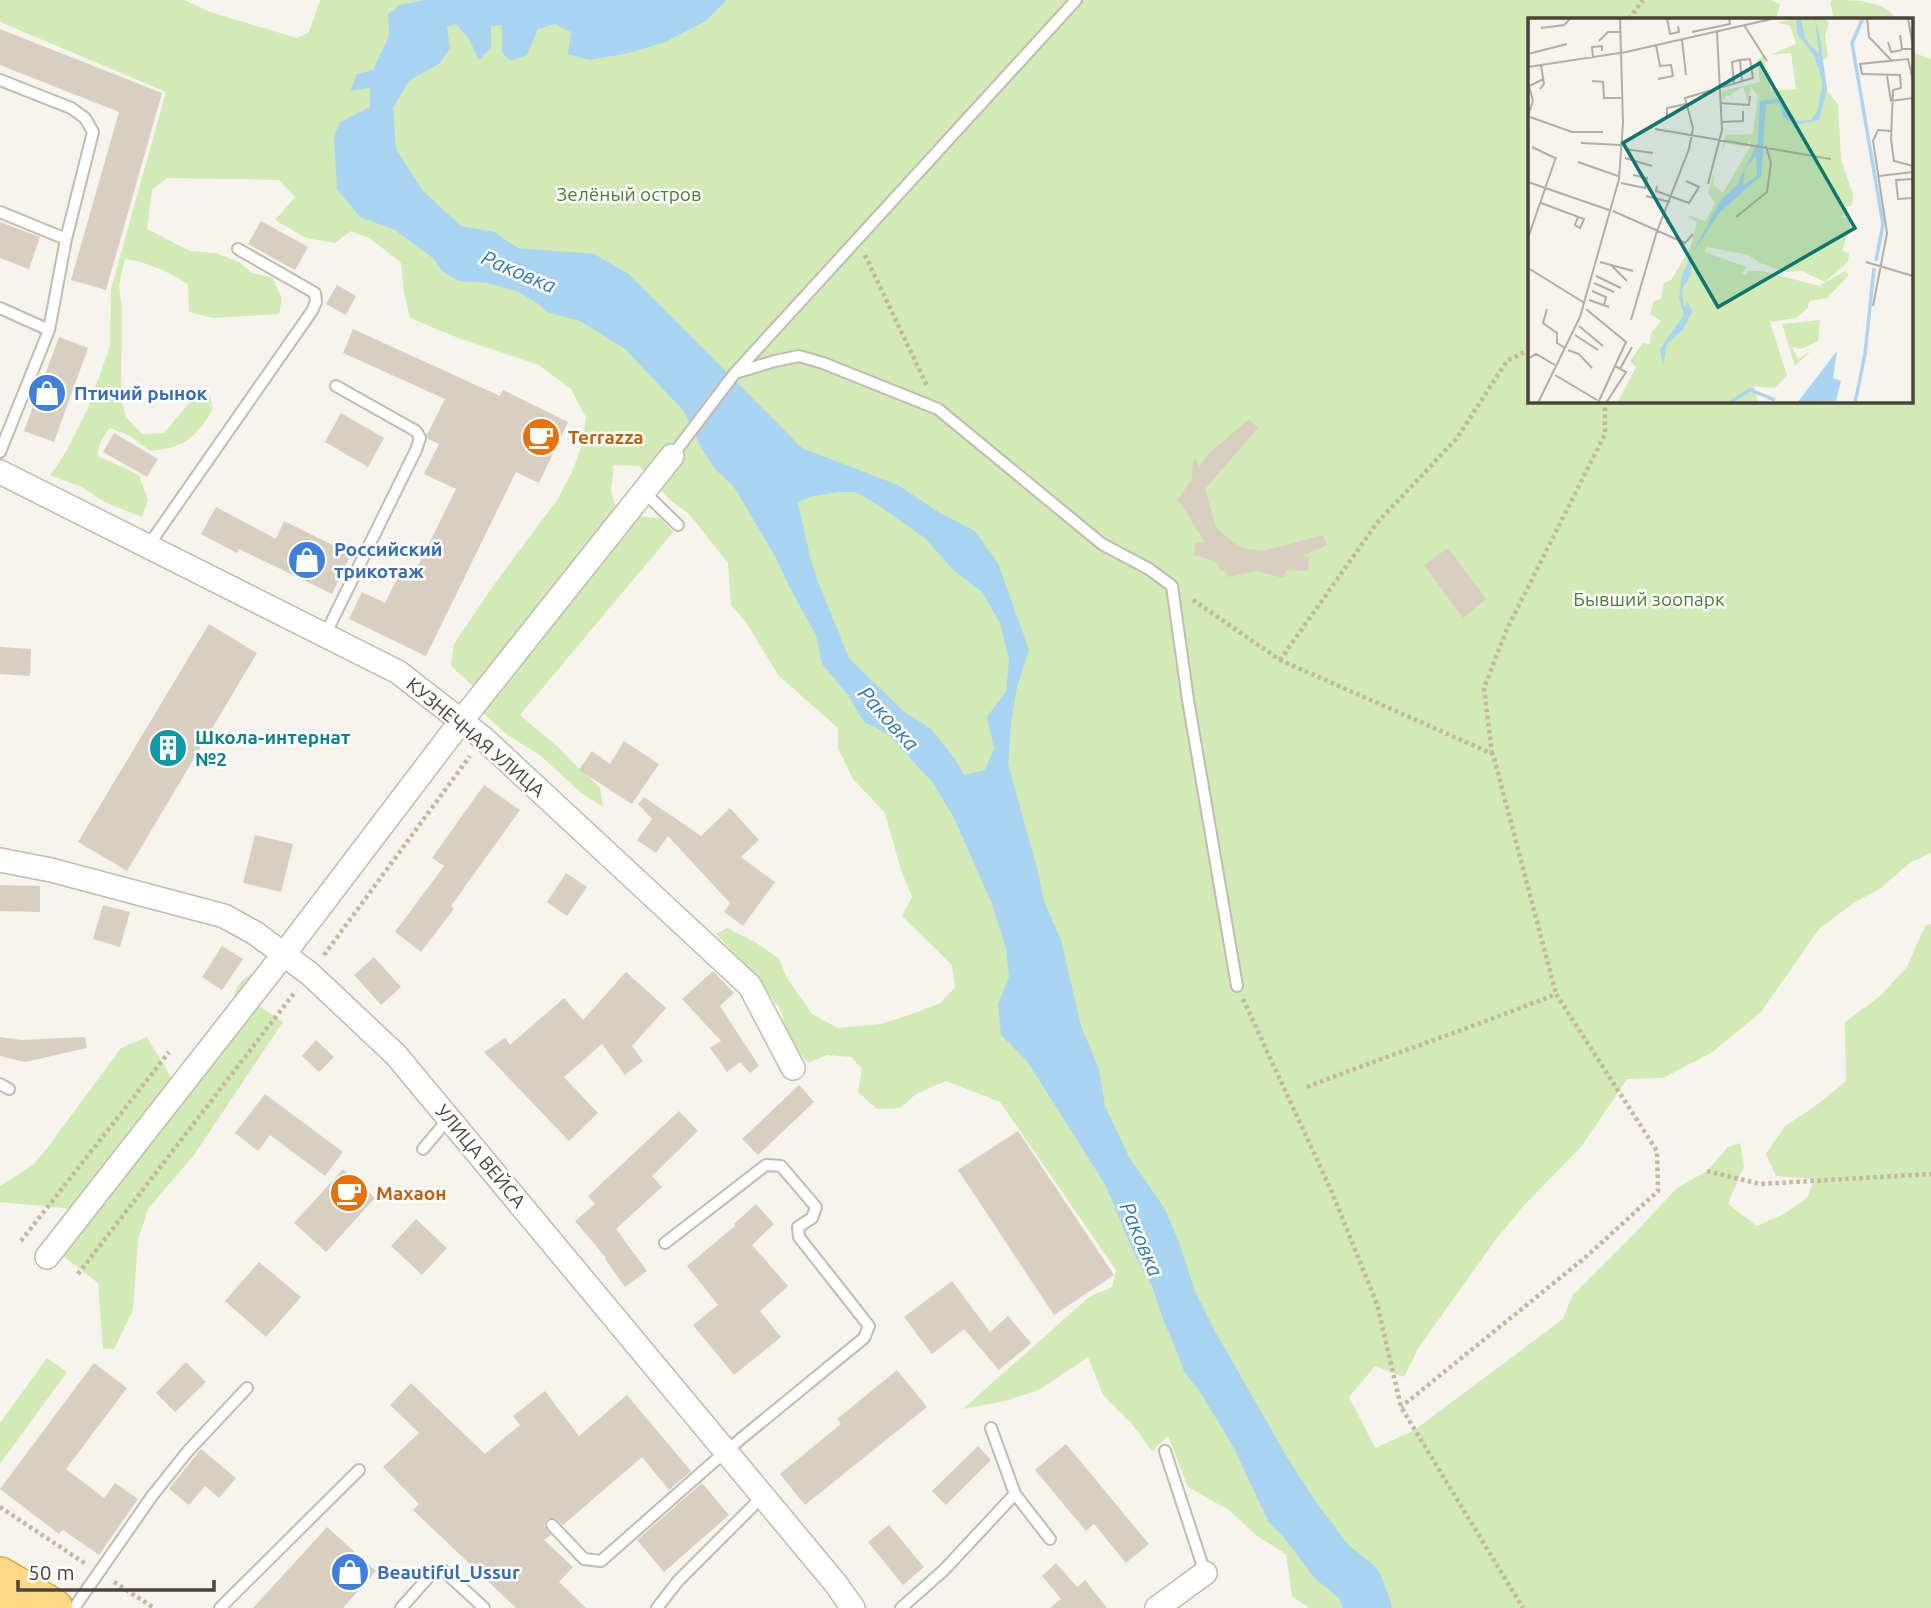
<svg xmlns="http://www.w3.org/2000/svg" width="1931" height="1608" font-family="Ubuntu,sans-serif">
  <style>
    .green { fill: #d2eab5 }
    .water { fill: #a9d4f2; fill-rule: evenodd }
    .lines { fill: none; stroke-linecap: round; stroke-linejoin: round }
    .river { stroke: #a9d4f2; stroke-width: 47 }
    .building { fill: #d8cfc1 }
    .service-casing { stroke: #c2bbae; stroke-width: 14 }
    .minor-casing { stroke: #c2bbae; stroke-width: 26 }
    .trunk-casing { stroke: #e0a43c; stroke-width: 40 }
    .path { stroke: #c4b79f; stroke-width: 4.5; stroke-dasharray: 3.5 3.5; stroke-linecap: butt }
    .service { stroke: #fff; stroke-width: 10 }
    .minor { stroke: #fff; stroke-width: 23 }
    .trunk { stroke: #ffd985; stroke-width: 37 }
    .labels { text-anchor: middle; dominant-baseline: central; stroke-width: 5; stroke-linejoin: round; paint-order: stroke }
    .park-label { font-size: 19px; fill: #4a7f2a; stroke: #fff }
    .shop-label { font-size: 19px; font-weight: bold; fill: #366cbe; stroke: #fff; text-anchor: start }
    .food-label { font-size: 19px; font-weight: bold; fill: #c56008; stroke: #fff; text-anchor: start }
    .culture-label { font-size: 19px; font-weight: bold; fill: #0d838f; stroke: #fff; text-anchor: start }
    .street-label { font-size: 19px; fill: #4b4439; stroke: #fff }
    .water-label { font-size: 21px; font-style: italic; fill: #2e7ab2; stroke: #fff }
    .inset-river { fill: none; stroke: #a9d4f2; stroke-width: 3.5 }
    .inset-road { fill: none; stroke: #b2ada4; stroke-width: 2 }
    .view { fill: #0f766e; fill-opacity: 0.15; stroke: #0f766e; stroke-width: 3.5 }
    .inset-edge { fill: none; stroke: #4b4439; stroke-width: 3.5 }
  </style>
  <rect width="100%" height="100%" fill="#f6f3ec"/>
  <path class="green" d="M0,0H184L213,13L297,38L309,32L320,0H1771L1780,4L1776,19H1530V401H1912V52L1931,59V853L1911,862L1878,890L1855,902L1819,929L1761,1012L1711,1053L1663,1078L1627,1079L1581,1147L1525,1204L1494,1242L1419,1347L1404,1377L1375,1366L1349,1397L1375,1448L1413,1431L1563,1319L1572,1296L1632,1236L1677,1188L1707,1171L1728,1147L1740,1143L1744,1166L1728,1204L1757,1226L1784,1214L1807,1198L1815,1179L1776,1176L1766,1154L1785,1126L1814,1107L1846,1081L1845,1022L1879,997L1907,967L1925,926L1931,924V1608H1309L1292,1596L1286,1554L1257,1536L1229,1510L1188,1487L1168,1436L1152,1451L1132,1424L1103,1395L1088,1357L1039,1390L1005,1401L963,1409L1089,1297L1112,1287L1116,1270L1000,1102L946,1081L916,1094L900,1108L877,1109L858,1092L862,1069L851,1057L827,1055L808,1063L789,1039L781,1010L754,974L716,934L727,928L755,942L778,958L787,978L812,1014L838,1028L881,1024L909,1015L941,1003L955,987L952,965L902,916L912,897L901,870L885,813L853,779L838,748V728L779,676L745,621L731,605L728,563L689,514L670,500L639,466L614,465L611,491L618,515L660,518L673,532L520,715L558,747L570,760L600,787L603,807L580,792L541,756L506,734L466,698L475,688L451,666L454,644L493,586L557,500L572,472L582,445L586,417L571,389L539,365L458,338L410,318L404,293L401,263L371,239L351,231L335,243L306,238L275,220L295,197L279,180L167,178L152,190L147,229L190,251L216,253L239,262L252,273L272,277L282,298L279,314L213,318L189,312L188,284C167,272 149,262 125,259L119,285L122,309L121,399L126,417L142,434L164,433L190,402L198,397H210C215,408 211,413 204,423C188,444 177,448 150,451L130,436L110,428C103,437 98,444 98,456L139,475L148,500L142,517L104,502L82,487L50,475L55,469L68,448L88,408L110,346L111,289L166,92L0,22Z
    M1832,0C1854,0 1885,0 1896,19H1834L1830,3Z
    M251,974L256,977L259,1006L283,1022L194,1155L148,1209L138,1240L133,1310L114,1349H103L98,1283L63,1256L87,1219L73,1209L0,1202V1186L34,1164L48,1147L121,1048L147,1037L171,1077L203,1076L234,1007C232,991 238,982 251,974Z
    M47,1358L67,1372L0,1464V1423Z"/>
  <path class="water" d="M425,0H727L704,22L665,42L629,53L589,60L568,54L571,32L555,24L538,29L527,55L510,61L502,52V25L491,26V48L479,60L469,39L456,24L447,27L450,48L440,63L409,81L393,108L396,149L423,191L461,226L494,232L518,248L594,254L629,274L802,448L898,485L937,511L975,531L998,563L1029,650L1017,687L1011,723L1008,764L1037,868L1044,901L1061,940L1081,1026L1099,1069L1105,1106L1129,1157L1165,1209L1180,1245L1195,1291L1216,1333L1287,1457L1314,1499L1320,1532L1331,1561L1322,1563L1288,1541L1268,1521L1234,1448L1202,1395L1184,1371L1174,1344L1164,1322L1152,1286L1132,1249L1106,1186L1027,1061L1001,1035L998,1004L1009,977L1006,948L992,904L954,818L933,783L888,734L864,722L848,695L822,664L816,635L789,586L775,556L734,487L715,469L702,449L683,410L625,349L580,321L547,312L537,303L516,291L487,283L459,281L442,271L434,259L395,230L360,217L337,189L334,136L340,122L370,107V88L350,91L357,74L373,70L389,36L388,14L400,5ZM838,492H855L878,505L925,538L953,570L982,592L1000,623L1009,660L1006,691L987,717L994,748L985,770L964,775L955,759L931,729L903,711L849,658L818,582L810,557L798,502L813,496Z
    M1348,1584H1359L1371,1586L1377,1608H1353L1350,1604Z"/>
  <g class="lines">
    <path class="river" d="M1292,1509L1331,1561L1359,1584L1368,1608"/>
  </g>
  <path class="building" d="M0,29L162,93L106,290L71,280L119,112L0,65Z
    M261,221L308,247L295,270L248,244Z
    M0,222L40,237L29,269L0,258Z
    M337,285L356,296L346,315L326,304Z
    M353,329L500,396L503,390L568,422L539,483L516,472L426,656L349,619L362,592L385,603L399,575L411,580L456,489L424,474L439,444L428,439L427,435L445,399L343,353Z
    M59,337L88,348L54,442L24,431Z
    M341,413L384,438L368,467L325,442Z
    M1249,419L1258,428L1205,489L1216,527L1230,540L1243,548L1263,551L1323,535L1327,545L1303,556L1309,557L1308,571L1284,570L1286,571L1283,578L1257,571L1228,577L1226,569L1221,571L1215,561L1194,555L1196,542L1205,543L1182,505L1177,501L1192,479L1193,460L1196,459L1199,468L1207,455Z
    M114,433L158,459L147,477L103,452Z
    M216,507L276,539L284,521L351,554L332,594L239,549L237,553L201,534Z
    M1448,548L1486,599L1463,618L1424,565Z
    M209,624L257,653L127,871L78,842Z
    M0,647L31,649L30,676L0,674Z
    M624,741L659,764L632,804L579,770L592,751L610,764Z
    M484,785L520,810L451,906L454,909L421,952L395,932L444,866L432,858Z
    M644,797L701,836L730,808L759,840L741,857L775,882L743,926L724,912L730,903L668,836L656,853L637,840L652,819L638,804Z
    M255,835L293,844L281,892L243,883Z
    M566,873L587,887L567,916L547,902Z
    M0,885L40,886V912L0,911Z
    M103,905L130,912L120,947L93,939Z
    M222,946L243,959L222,990L202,977Z
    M374,957L401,987L381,1005L354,975Z
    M713,971L734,993L720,1006L759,1066L750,1073L740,1062L727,1072L710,1048L721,1041L682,999Z
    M626,972L666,1008L632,1046L643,1061L625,1075L602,1044L564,1077L598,1113L569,1141L484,1052L505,1038L510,1045L564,998L583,1020Z
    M0,1037L22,1040L85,1037L87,1048L25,1062L0,1056Z
    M316,1040L334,1057L319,1072L302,1056Z
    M799,1085L814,1102L758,1155L742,1139Z
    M265,1094L343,1152L325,1176L270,1135L258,1151L235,1133Z
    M679,1111L698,1131L652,1176L662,1187L616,1229L647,1271L625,1287L605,1259L606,1258L575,1221L595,1204L588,1196Z
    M1018,1131L1114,1275L1054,1315L958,1170Z
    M343,1169L375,1198L326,1252L294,1223Z
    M756,1204L774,1224L752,1245L788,1286L760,1311L781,1337L734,1375L693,1325L718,1305L687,1266L735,1226L734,1224Z
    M416,1219L447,1248L422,1275L391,1246Z
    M259,1262L301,1297L266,1337L225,1301Z
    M952,1281L990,1332L1008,1316L1031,1343L999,1370L964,1329L932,1354L904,1317Z
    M186,1362L206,1382L175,1412L156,1393Z
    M94,1363L127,1388L66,1469L104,1498L115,1483L138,1499L99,1555L63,1530L59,1534L0,1489Z
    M897,1370L927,1407L805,1505L780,1474L841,1424L837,1419Z
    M411,1383L485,1454L520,1425L513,1416L545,1391L579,1436L627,1395L691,1471L669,1490L642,1457L563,1525L555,1518L547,1519L544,1526L551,1535L544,1540L573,1567L559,1582L586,1608H516L413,1510L419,1504L383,1467L419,1433L390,1405Z
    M1066,1444L1149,1544L1126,1563L1094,1524L1086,1531L1035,1470Z
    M978,1446L991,1460L946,1505L932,1491Z
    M201,1449L236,1478L219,1498L205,1486L189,1505L169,1489Z
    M702,1483L729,1515L664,1572L637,1540Z
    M889,1525L924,1567L903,1585L868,1542Z
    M327,1527L376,1571L343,1608H253Z
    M1056,1563L1077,1587L1085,1580L1107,1608H1050L1061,1599L1042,1576Z"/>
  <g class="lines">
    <defs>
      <path id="service" d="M0,80L71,108L85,118L93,132L66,239L49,330L0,452
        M0,212L66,239
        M0,308L49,330
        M735,373L775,361L799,356L823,363L938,409L1102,544L1149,569L1172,586L1188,700L1237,986
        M672,456L735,373L1076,0
        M643,491L678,525
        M148,546L312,311L316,302L315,293L238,249
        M325,635L416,450L420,438L416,431L336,386
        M0,1084L9,1089
        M423,1149L449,1118
        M991,1428L1015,1494L1050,1539
        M1165,1451L1205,1573
        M552,1525L584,1559L601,1561L726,1451L864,1338L869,1326L799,1237L798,1227L812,1218L816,1207L781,1166L766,1165L665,1243
        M74,1608L152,1496L188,1451L247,1388
        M220,1608L359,1470
        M401,1608L434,1571H444L484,1608
        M657,1608L678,1581L763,1496
        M901,1608L944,1570L1015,1494"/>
      <path id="minor" d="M0,472L398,672L483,738L750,986L793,1068
        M0,860L51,870L224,916L255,933L310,974L396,1055L836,1584L853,1608
        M47,1257L284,954L462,720L672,456
        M1157,1608L1205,1573"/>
      <path id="trunk" d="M0,1576L54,1608
        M0,1606L3,1608"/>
    </defs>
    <use href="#service" class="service-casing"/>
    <use href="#minor" class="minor-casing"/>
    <use href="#trunk" class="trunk-casing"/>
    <path class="path" d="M1629,19L1643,0
      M865,255L927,386
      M1193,600L1280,660L1493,754L1556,994
      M1280,660L1377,523L1457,438L1507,361L1530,349
      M1492,754L1484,688L1507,629L1605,434V401
      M324,955L470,756
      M1243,999L1331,1190L1377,1304L1401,1407L1523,1608
      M1307,1087C1389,1055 1474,1027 1556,994L1657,1151L1658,1191L1587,1256L1401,1407
      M1707,1171L1760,1184L1931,1174
      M21,1241L169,1052
      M78,1274L295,992
      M0,1507L86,1564
      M114,1582L154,1608"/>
    <use href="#service" class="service"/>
    <use href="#minor" class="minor"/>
    <use href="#trunk" class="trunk"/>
  </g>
  <defs>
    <symbol id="shop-disc" viewBox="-11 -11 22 22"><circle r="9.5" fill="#3f7fe0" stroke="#fff"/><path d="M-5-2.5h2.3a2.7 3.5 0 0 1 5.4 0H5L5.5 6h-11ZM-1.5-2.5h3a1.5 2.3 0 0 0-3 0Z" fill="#fff"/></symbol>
    <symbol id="cafe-disc" viewBox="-11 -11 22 22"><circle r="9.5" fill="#e8710a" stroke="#fff"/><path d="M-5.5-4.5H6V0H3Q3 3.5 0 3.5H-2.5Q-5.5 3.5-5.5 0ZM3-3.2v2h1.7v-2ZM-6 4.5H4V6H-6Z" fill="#fff"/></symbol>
    <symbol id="building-disc" viewBox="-11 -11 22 22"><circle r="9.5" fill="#0f9aa8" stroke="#fff"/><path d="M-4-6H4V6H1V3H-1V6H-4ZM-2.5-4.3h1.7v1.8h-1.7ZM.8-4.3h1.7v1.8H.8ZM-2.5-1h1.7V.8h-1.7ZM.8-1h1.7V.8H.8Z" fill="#fff"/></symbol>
  </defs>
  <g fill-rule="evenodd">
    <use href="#shop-disc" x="25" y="371" width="44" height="44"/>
    <use href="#cafe-disc" x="519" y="415" width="44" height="44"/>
    <use href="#shop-disc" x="285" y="538" width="44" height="44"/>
    <use href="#building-disc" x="146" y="726" width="44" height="44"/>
    <use href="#cafe-disc" x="327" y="1171" width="44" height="44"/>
    <use href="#shop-disc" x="328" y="1550" width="44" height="44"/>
  </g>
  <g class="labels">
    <g class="park-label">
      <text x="629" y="194">Зелёный остров</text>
      <text x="1649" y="599">Бывший зоопарк</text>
    </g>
    <g class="shop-label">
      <text x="74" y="393">Птичий рынок</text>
      <text x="334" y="549">Российский<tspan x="334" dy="22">трикотаж</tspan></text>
      <text x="377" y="1572">Beautiful_Ussur</text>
    </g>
    <g class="food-label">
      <text x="568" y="437">Terrazza</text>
      <text x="376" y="1193">Махаон</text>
    </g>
    <g class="culture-label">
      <text x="195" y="737">Школа-интернат<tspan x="195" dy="22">№2</tspan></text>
    </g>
    <g class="street-label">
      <text transform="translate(476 737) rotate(40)">КУЗНЕЧНАЯ УЛИЦА</text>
      <text transform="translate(481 1156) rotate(50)">УЛИЦА ВЕЙСА</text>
    </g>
    <g class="water-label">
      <text transform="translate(519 271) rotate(23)">Раковка</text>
      <text transform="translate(889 718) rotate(48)">Раковка</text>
      <text transform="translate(1142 1239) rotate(67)">Раковка</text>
    </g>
  </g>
  <g transform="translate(1528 18)">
    <rect width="385" height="385" fill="#f6f3ec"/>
    <path d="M270,0H296L301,5L297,18L302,50L300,38L294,43L299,73L310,86L313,141L325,177L324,188L317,189L319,197L313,199L324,201L314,233L321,235L320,244L297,264L274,253L259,254L232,245L220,237L179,229L176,234L219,249L214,255L218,258L220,253H235L291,268L317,253L321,257L299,280L281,283L280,290L268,300L242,304L259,357L247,370L226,368L230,385H89L108,349L102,343L115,325L122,326L123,315L133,303L122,296L126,283L133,281L136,265L143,262L162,231L169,205L159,197L178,203L187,185L180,175L187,152L185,167L195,175L222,129V121L219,129L197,125L193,137L197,117L225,116L230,78L223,68L220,84L215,69L202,77L208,83L199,76L195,83L194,73L232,64L229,42L236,38L243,73L268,71L263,35L242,37L268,26L262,7L248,5ZM292,302L290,323L273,331L264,329L270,342L284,332L267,348L254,306Z" fill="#d2eab5"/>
    <path d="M273,0L277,21L291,36L287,0L292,20L299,71L291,102L268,107L255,99L252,85L238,86L233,158L192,194L164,236L193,182L209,167L230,124L232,83L251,80L269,103L283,102L289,94L295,65L286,37L270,17L268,3ZM228,138L229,158L215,167L217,150ZM163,238V257L154,271L156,289L160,284L164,293L155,312L139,325L135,348L132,331L156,297L151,281L154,257ZM309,333L305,360L313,363L308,383L269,385Z" fill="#a9d4f2" fill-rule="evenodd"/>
    <path class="inset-river" d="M335,0L324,25L355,206L348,243M201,385L222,372L247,382M327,385L337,336L346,250"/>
    <path class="inset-road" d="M139,0L142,16L151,14L150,8M339,0L341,19L364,43M380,0L385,29M216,7L239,43M13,10L36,7L43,0M164,14L202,6L201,0M372,17L374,31H385M154,22L158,57M71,23L80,14H92M360,24L363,34L374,32M128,27L132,48L143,47L145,58L130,61M0,36L39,26M65,40L64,29L74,28V33M0,49L98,34L248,0M359,58L363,83L385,80M385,62L380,41L332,46L334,56L372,57L373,70L365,72L363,121L366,143L385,148M64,63L75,64L76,80H93M206,65L204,44L212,42M12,71L16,66L13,47M192,85L221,87L222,78M1,95L5,83L1,68L16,61M2,99L44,114H75M139,100V90L158,86M193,104L215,103V93M127,111L303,141M53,125L93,127M4,129L27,140M97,131L125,135M97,140L124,148M50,144L90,158M351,158L385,154M385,161L368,162L370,181L385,180M0,164L81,192M93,165L117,170L119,160L105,157M180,166L194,112L189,14M129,168L128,173L161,185L171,169L158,163M118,178L142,184M13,185L56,201L52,210L47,207L50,199M85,193L157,225L165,216M208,199L239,174L243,145L238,128M0,220L28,139M72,244L105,253M338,244L385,258M83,247L99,263M0,250L55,284M68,258L93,270M66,265L86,274M64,273L78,279L76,287M61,282L81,289M345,288L359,215L345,123L350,112L363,113M19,291L15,305L29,315V325L37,330M58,291L98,324L70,385M103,302L129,213L161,131L165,110L157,80L225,60L222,41L212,42L214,63M51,308L75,328M47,317L70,332M40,332L51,336L64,350M0,341L8,336L27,347M92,351L104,329M27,357L69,382M10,385L52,299L91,161L95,105L92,0M78,385L98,354L87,348"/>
    <path class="view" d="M232,45L327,210L190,289L95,125Z"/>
    <rect width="385" height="385" class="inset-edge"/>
  </g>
  <path d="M18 1580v10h196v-10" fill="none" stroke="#4b4439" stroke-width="3.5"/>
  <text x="28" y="1580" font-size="21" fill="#4b4439" stroke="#ffffff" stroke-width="5" paint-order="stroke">50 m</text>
</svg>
